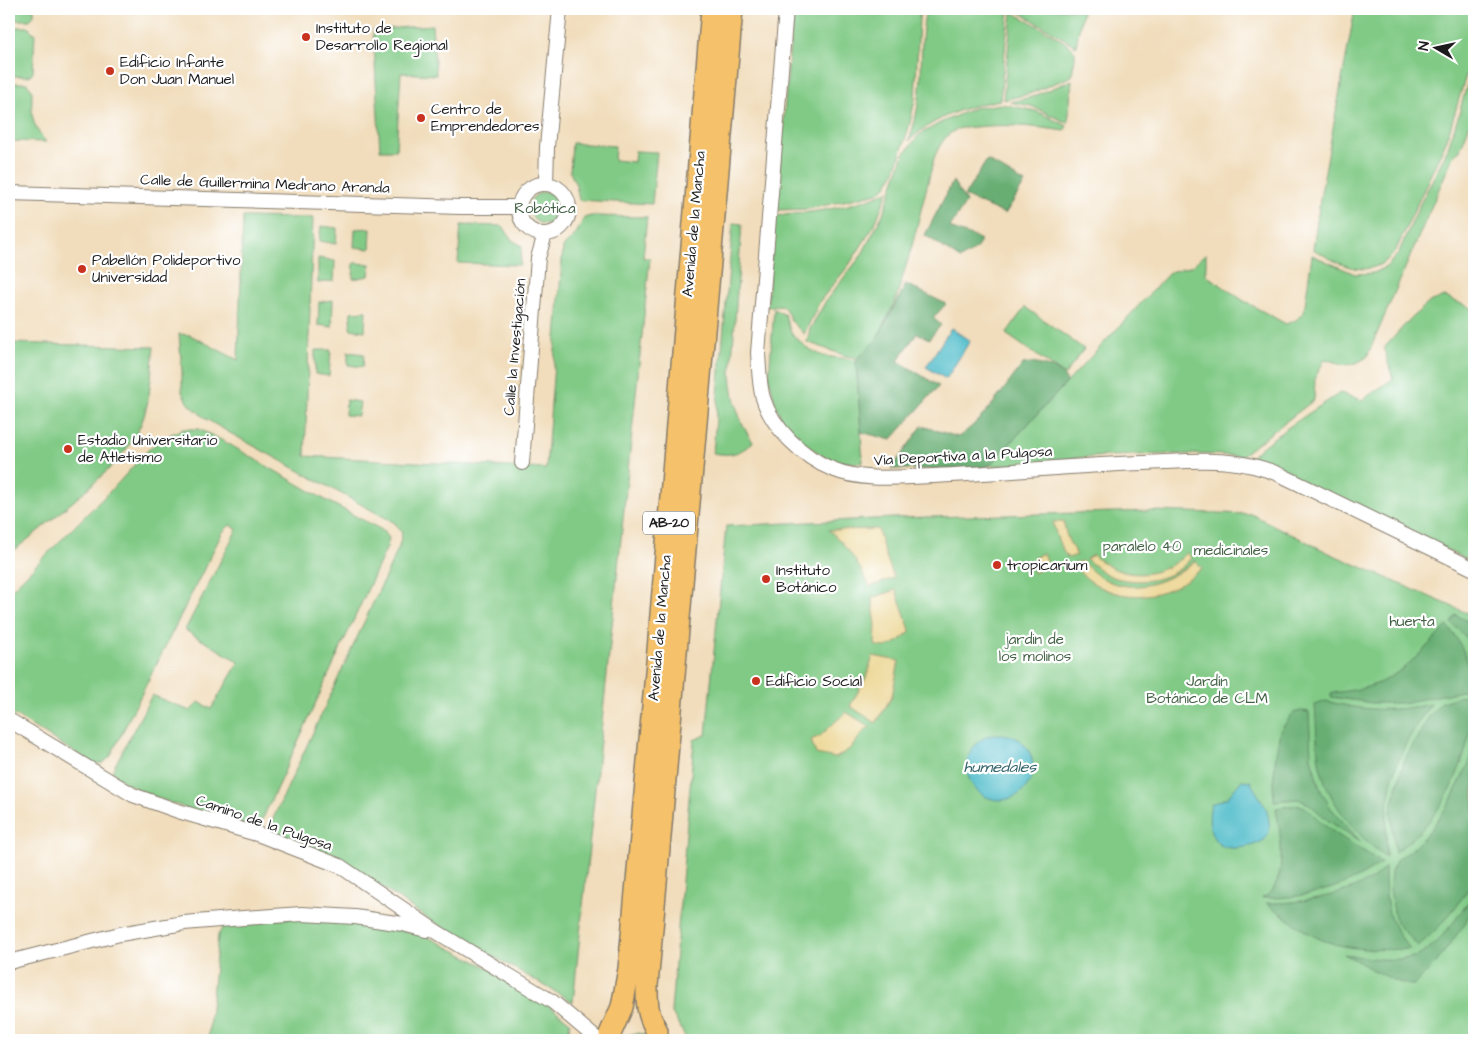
<svg xmlns="http://www.w3.org/2000/svg" width="1483" height="1049" font-family="'Architects Daughter',sans-serif">
  <style>
    .green { fill: #81ca86; stroke: #4e7351 }
    .forest { fill: #68ae73; stroke: #426548 }
    .sand { fill: #eeda9e; stroke: #857b5d }
    .water { fill: #51bdcb; stroke: #366c74 }
    .lines { fill: none; stroke-linecap: round; stroke-linejoin: round }
    .minor-casing { stroke: #867c6c; stroke-width: 16 }
    .primary-casing { stroke: #867c6c; stroke-width: 24 }
    .minor { stroke: #fff; stroke-width: 14 }
    .primary { stroke: #f5c16b; stroke-width: 21 }
    .poi-dot { fill: #c8321e; stroke: #fff; stroke-width: 2 }
    .labels { text-anchor: middle; dominant-baseline: central; stroke-width: 4.5; stroke-linejoin: round; paint-order: stroke }
    .shield { fill: #fff; stroke: #606060; stroke-width: 1 }
    .shield-label { font-size: 14px; font-weight: bold; fill: #1c1c1c }
    .poi-label { font-size: 15px; fill: #1c1c1c; stroke: #fff; text-anchor: start }
    .street-label { font-size: 15px; fill: #1c1c1c; stroke: #fff }
    .park-label { font-size: 15px; fill: #446246; stroke: #fff }
    .water-label { font-size: 16px; font-style: italic; fill: #34646b; stroke: #fff }
  </style>
  <rect width="100%" height="100%" fill="#fff"/>
  <filter id="ink" filterUnits="userSpaceOnUse"><feTurbulence type="fractalNoise" baseFrequency=".02" numOctaves="2"/><feDisplacementMap in="SourceGraphic" scale="10" xChannelSelector="R" yChannelSelector="G"/><feConvolveMatrix kernelMatrix="1 2 1 2 8 2 1 2 1" color-interpolation-filters="sRGB"/></filter>
  <filter id="wash" filterUnits="userSpaceOnUse"><feTurbulence type="fractalNoise" baseFrequency=".0096" numOctaves="4" result="noise"/><feDisplacementMap in="SourceGraphic" scale="20" xChannelSelector="R" yChannelSelector="G"/><feGaussianBlur stdDeviation="1.12" result="paint"/><feColorMatrix in="noise" values="0 0 0 0 0 0 0 0 0 0 0 0 0 0 0 0 0 1.4 0 .05"/><feComposite in="paint" operator="in"/></filter>
  <g filter="url(#wash)">
    <rect width="100%" height="100%" fill="#f1ddbc"/>
    <path class="green" d="M9,9H34V15L30,20H13L9,13Z
      M793,9H922L919,18L915,99L909,127L894,174L886,186L878,193L809,209L776,210Z
      M926,9H1004L1009,11L1000,100C967,106 934,117 909,141C916,120 920,98 921,76C922,53 921,31 926,9Z
      M1014,9H1083L1076,46Z
      M1355,9H1474V58L1467,72L1447,139L1396,250C1371,283 1342,266 1313,249L1321,193Z
      M1012,12C1021,17 1074,44 1075,52C1076,59 1072,69 1072,76L1029,94L1003,100Z
      M432,25L436,75L401,73L396,150H380L373,30Z
      M13,27H29L31,31L35,33L33,73L29,76H12L9,71V32Z
      M1474,68V114L1460,150L1454,154L1367,357C1349,369 1345,365 1325,359L1315,378L1314,400L1241,456C1182,452 1121,455 1061,459C1037,461 1013,465 989,466L1170,272L1192,266L1206,253V275L1244,301L1286,324L1296,320L1304,312L1312,255L1355,274L1374,273L1386,267L1398,254L1420,204L1446,153L1459,114L1466,88Z
      M1072,80L1068,123L1031,106L1010,102L1032,97Z
      M12,83H27L32,89C32,114 29,121 46,142L9,141V89Z
      M1001,104L1036,111L1067,126L1064,131C1034,126 1004,124 974,127C969,128 963,127 958,129C946,133 939,146 934,158L912,246L895,302L877,339L858,358L846,356L807,342L810,329L827,299L861,256L883,214L904,154L919,135L940,123L974,108Z
      M572,143L615,146L614,160L634,162L635,151L657,152L652,204L579,200L576,185L570,172Z
      M888,191L875,224L849,265L820,301L804,334L792,322L786,310L781,305L767,307L775,216C814,212 852,208 888,191Z
      M529 208a16 16 0 1 1 32 0a16 16 0 1 1-32 0Z
      M591,216L647,217L643,258H650L573,1002L430,920L343,861L275,833L271,823L399,547L402,533L395,523L230,433L206,419L189,404L182,392V371L179,334L190,335L238,360L243,217L313,218L305,456L546,469L563,247L576,234L584,218Z
      M733,223L742,224L731,374C733,398 738,422 753,442C740,454 730,456 713,453Z
      M461,225L503,226L512,240L522,246L520,265L458,263Z
      M321,226L337,228L336,244L319,241Z
      M371,228L370,249L354,247L355,229Z
      M318,258L335,261L334,281L318,283Z
      M354,263L370,264L369,276L353,279Z
      M1445,297L1474,309V563L1250,459C1254,448 1326,402 1340,393L1362,400L1393,379L1384,348L1411,318L1431,301Z
      M333,300L332,327L318,325L319,302Z
      M1025,307L1084,349L1065,375L1006,334Z
      M774,309L785,315L791,333L807,348L823,356L856,360L863,463L841,462L823,456L804,443L784,425L775,403L769,377Z
      M366,311L365,331L350,329L351,312Z
      M9,343L154,347C151,371 151,397 143,419C130,453 104,474 77,498C55,517 33,536 9,554Z
      M315,350H331L329,376L315,374Z
      M348,352L364,354L363,367L348,365Z
      M346,400L360,402L358,416L345,415Z
      M183,429H199L227,443L329,502L382,530L389,538L387,547L263,818L257,824L245,826C214,816 130,795 112,771L152,695L190,711L199,702L211,709L239,662L185,630L237,529L230,525L222,533L110,757L103,763L94,764L9,712V592L120,481L146,452L162,438Z
      M1153,511L1251,514L1329,553L1474,616V1040H687L671,1011L694,740L706,735L726,526L894,518Z
      M330,917L424,935L481,964L536,995L570,1022L568,1040H208L218,935L227,921Z
      M636,1033L647,1035L658,1040H616L622,1036Z"/>
    <path class="forest" d="M987,160L1025,183L1005,214L964,196Z
      M953,181L966,202L950,227C960,234 971,234 981,240C978,250 969,254 960,259L925,235Z
      M906,284L946,304L933,318L941,325L929,339L917,333L898,361L939,386L891,440L861,432L856,360L877,339Z
      M1032,363C1046,366 1062,368 1067,382L989,466L972,469H891L922,426L958,437C983,421 1005,387 1023,364Z
      M1456,615L1474,625V652C1471,640 1460,631 1451,623Z
      M1447,626C1463,644 1469,662 1472,685L1462,691L1403,703H1373L1331,697V693C1348,691 1366,689 1381,682C1407,670 1427,646 1447,626Z
      M1471,693L1474,694C1473,742 1456,791 1424,827C1416,837 1405,844 1395,852L1391,811L1404,761L1430,715L1442,702Z
      M1326,701C1365,711 1391,712 1431,704C1406,738 1389,771 1387,814C1386,829 1387,843 1386,857C1356,835 1329,804 1320,766C1316,746 1317,726 1315,705Z
      M1301,711L1309,712L1311,757L1319,786L1330,807L1361,842L1329,821L1309,804L1298,799L1274,801L1273,784L1276,753L1280,731L1293,713Z
      M1474,739V879C1460,904 1441,927 1418,946L1396,923L1390,889L1391,871L1397,859L1409,852L1429,832L1449,804L1471,759Z
      M1299,805C1309,807 1316,818 1323,824C1341,839 1363,849 1381,863C1347,888 1304,899 1262,898C1266,896 1270,894 1272,891C1287,870 1280,832 1276,808Z
      M1385,867C1385,888 1385,912 1396,929C1400,936 1405,942 1410,949C1381,950 1353,951 1325,941C1305,934 1284,915 1266,903C1296,904 1340,896 1367,882C1374,879 1380,872 1385,867Z
      M1474,892V907L1464,925L1436,963L1414,985C1397,986 1360,962 1344,954C1366,958 1392,962 1414,957C1434,952 1464,910 1474,892Z"/>
    <path class="sand" d="M1053,522H1064C1065,535 1070,545 1077,555L1068,558C1060,548 1056,535 1053,522Z
      M878,529L883,548L894,578L870,587C859,565 848,546 829,530Z
      M1043,553L1048,566L1033,573L1034,558Z
      M1187,553L1191,558C1174,580 1142,585 1116,578C1105,575 1095,566 1086,559L1093,555C1121,581 1160,580 1187,553Z
      M1082,561C1116,600 1159,589 1195,561L1202,568C1163,604 1108,607 1072,564Z
      M896,590L910,630L909,633C898,641 889,651 875,645L876,625L872,598Z
      M873,656L899,661L892,696L876,723L850,706L867,676Z
      M846,712L870,727L865,730L851,748L836,758L816,754L811,740L820,736Z"/>
    <path class="water" d="M951,328L970,341L946,379L926,367Z
      M967 767a33 33 0 1 1 66 0a33 33 0 1 1-66 0Z
      M1242,780L1250,781C1257,795 1268,806 1269,822C1270,829 1269,836 1264,840C1254,847 1229,852 1219,844C1208,835 1208,817 1211,804L1227,798Z"/>
  </g>
  <g filter="url(#ink)">
    <g class="lines">
      <defs>
        <path id="minor" d="M786,9L758,353C759,367 759,384 763,398C772,428 804,458 832,469C864,482 900,477 934,476C1004,473 1075,465 1145,463C1195,461 1236,455 1283,476L1474,569
          M519 209a25 25 0 1 1 50 0a25 25 0 1 1-50 0Z
          M546,184L547,147L560,9
          M9,193L460,207H519
          M522,463L538,258L545,234
          M9,720L133,795L178,811L260,835L340,866L437,932L553,1002L598,1040
          M9,962L120,934L184,923L243,918L302,914L355,917L403,924L426,930"/>
        <path id="primary" d="M657,1031C647,1014 647,1004 647,986L732,9
          M610,1034L622,1007L629,969L657,662L712,9"/>
      </defs>
      <use href="#minor" class="minor-casing"/>
      <use href="#primary" class="primary-casing"/>
      <use href="#minor" class="minor"/>
      <use href="#primary" class="primary"/>
    </g>
  </g>
  <g class="poi-dot">
    <circle cx="306" cy="37" r="5"/>
    <circle cx="110" cy="71" r="5"/>
    <circle cx="421" cy="118" r="5"/>
    <circle cx="82" cy="269" r="5"/>
    <circle cx="68" cy="449" r="5"/>
    <circle cx="997" cy="565" r="5"/>
    <circle cx="766" cy="579" r="5"/>
    <circle cx="756" cy="681" r="5"/>
  </g>
  <g class="labels">
    <rect class="shield" x="643" y="511.5" width="52" height="23" rx="4"/>
    <g class="shield-label">
      <text x="669" y="523">AB-20</text>
    </g>
    <g class="poi-label">
      <text x="316" y="28">Instituto de<tspan x="316" dy="17">Desarrollo Regional</tspan></text>
      <text x="120" y="62">Edificio Infante<tspan x="120" dy="17">Don Juan Manuel</tspan></text>
      <text x="431" y="109">Centro de<tspan x="431" dy="17">Emprendedores</tspan></text>
      <text x="92" y="260">Pabellón Polideportivo<tspan x="92" dy="17">Universidad</tspan></text>
      <text x="78" y="440">Estadio Universitario<tspan x="78" dy="17">de Atletismo</tspan></text>
      <text x="1007" y="565">tropicarium</text>
      <text x="776" y="570">Instituto<tspan x="776" dy="17">Botánico</tspan></text>
      <text x="766" y="681">Edificio Social</text>
    </g>
    <g class="street-label">
      <text transform="translate(265 184) rotate(2)">Calle de Guillermina Medrano Aranda</text>
      <text transform="translate(694 224) rotate(-85)">Avenida de la Mancha</text>
      <text transform="translate(515 347) rotate(-85)">Calle la Investigación</text>
      <text transform="translate(963 456) rotate(-3)">Vía Deportiva a la Pulgosa</text>
      <text transform="translate(660 628) rotate(-85)">Avenida de la Mancha</text>
      <text transform="translate(264 823) rotate(19)">Camino de la Pulgosa</text>
    </g>
    <g class="park-label">
      <text x="545" y="208">Robótica</text>
      <text x="1142" y="546">paralelo 40</text>
      <text x="1231" y="550">medicinales</text>
      <text x="1412" y="621">huerta</text>
      <text x="1035" y="639">jardin de<tspan x="1035" dy="17">los molinos</tspan></text>
      <text x="1207" y="681">Jardín<tspan x="1207" dy="17">Botánico de CLM</tspan></text>
    </g>
    <g class="water-label">
      <text x="1000" y="767">humedales</text>
    </g>
  </g>
  <rect width="1483" height="1049" fill="none" stroke="#fff" stroke-width="30"/>
  <g transform="translate(1436 48) rotate(279)" stroke="#ffffff" stroke-width="4" paint-order="stroke">
  <path d="M0-4L9 19L0 12L-9 19Z" fill="#1c1c1c"/>
  <text y="-8" font-size="14" font-weight="bold" text-anchor="middle" fill="#1c1c1c">N</text>
  </g>
</svg>
